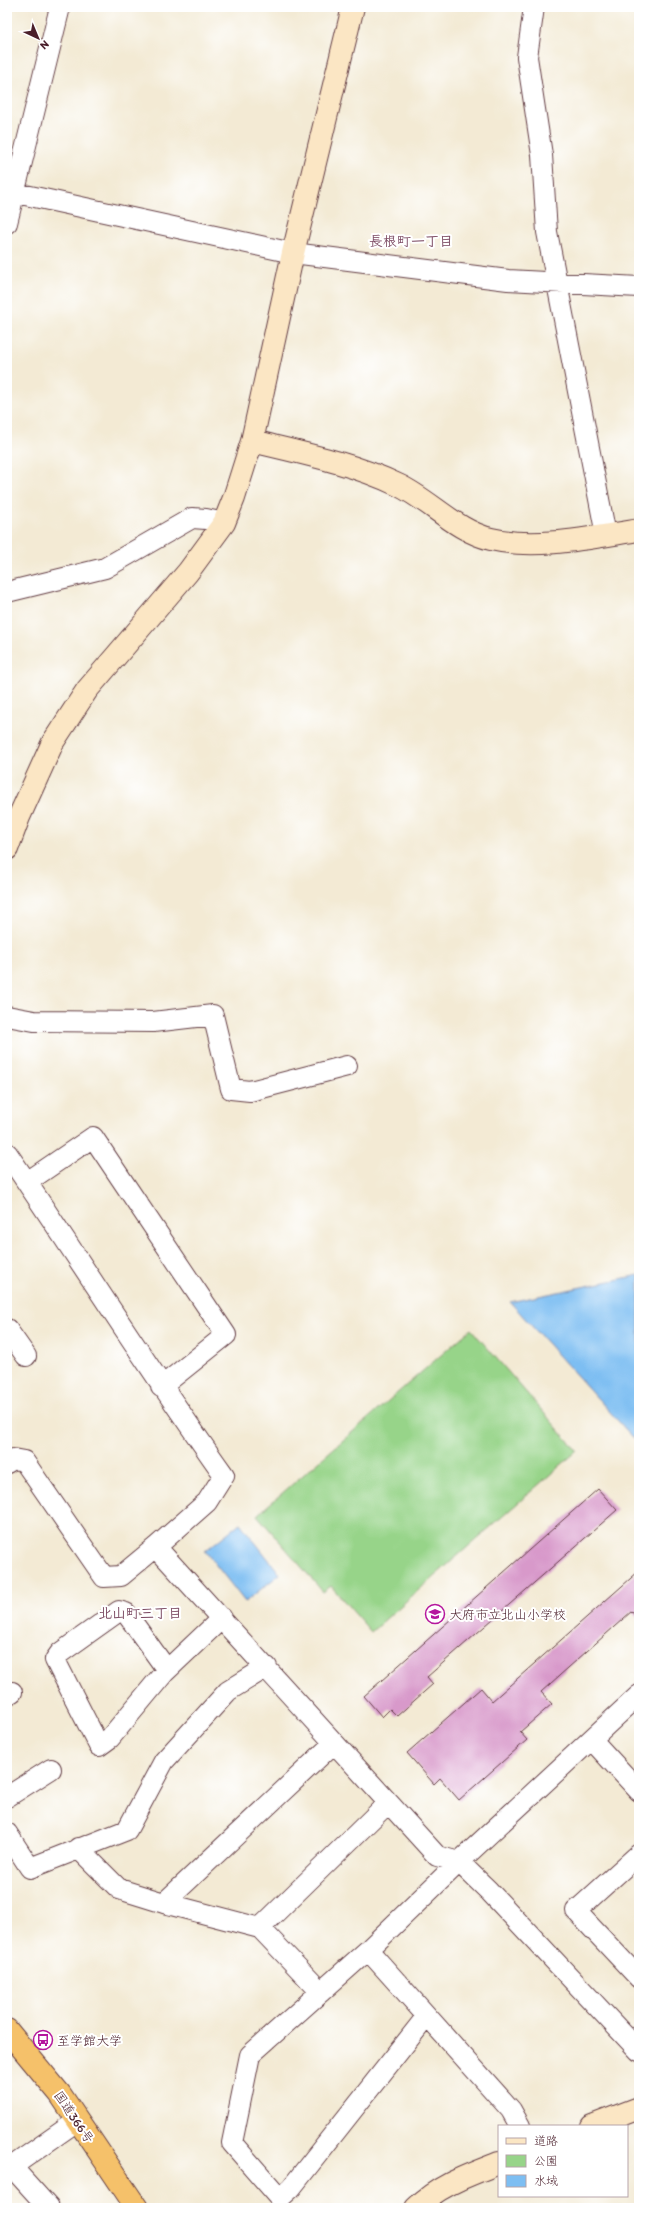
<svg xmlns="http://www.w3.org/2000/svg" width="646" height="2215" font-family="Itim,'Klee One',sans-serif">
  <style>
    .green { fill: #97d489; stroke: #707a5a }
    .water { fill: #7dbef2; stroke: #646e8e }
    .building { fill: #d899ca }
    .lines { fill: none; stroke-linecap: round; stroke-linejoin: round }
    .street-casing { stroke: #633d44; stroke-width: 22 }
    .secondary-casing { stroke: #633d44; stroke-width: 24 }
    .highway-casing { stroke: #633d44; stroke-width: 24 }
    .street { stroke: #fff; stroke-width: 20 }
    .secondary { stroke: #fbe6c4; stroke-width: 22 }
    .highway { stroke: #f5c16b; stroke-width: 22 }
    .labels { text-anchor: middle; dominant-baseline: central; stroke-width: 4; stroke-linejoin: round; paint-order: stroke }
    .poi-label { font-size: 13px; fill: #4a1f2b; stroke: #fff; text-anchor: start }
    .street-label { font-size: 13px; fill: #4a1f2b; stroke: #fff }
    .neighbourhood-label { font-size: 14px; font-weight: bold; fill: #7c4a63; stroke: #fff }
  </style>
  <rect width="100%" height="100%" fill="#fff"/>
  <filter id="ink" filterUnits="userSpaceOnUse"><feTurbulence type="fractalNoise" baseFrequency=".025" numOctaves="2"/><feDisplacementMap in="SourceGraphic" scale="8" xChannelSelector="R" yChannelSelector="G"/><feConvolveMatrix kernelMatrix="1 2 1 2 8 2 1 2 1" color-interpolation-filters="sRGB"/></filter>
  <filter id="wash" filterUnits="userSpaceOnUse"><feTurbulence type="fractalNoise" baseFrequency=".012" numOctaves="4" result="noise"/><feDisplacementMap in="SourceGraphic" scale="16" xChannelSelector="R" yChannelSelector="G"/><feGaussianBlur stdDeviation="0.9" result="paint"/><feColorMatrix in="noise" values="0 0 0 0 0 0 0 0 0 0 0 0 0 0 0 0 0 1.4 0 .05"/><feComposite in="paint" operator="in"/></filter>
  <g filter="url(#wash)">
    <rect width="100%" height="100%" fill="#f3ead4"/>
    <path class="green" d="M471,1329L577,1451L371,1632L331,1586L323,1592L257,1515Z"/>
    <path class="water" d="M639,1275V1444L510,1302Z
      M240,1523L280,1574L245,1602L205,1551Z"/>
    <g id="blocks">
      <path class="building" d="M598,1489L617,1510L427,1677L433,1684L397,1716L390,1709L382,1717L364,1696Z
        M639,1571V1619L632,1611L541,1692L552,1704L520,1732L527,1740L459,1800L440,1778L434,1784L407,1753L481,1688L492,1701Z"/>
    </g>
  </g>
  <g filter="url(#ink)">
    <use href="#blocks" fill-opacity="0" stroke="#633d44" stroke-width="1"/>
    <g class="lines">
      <defs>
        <path id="street" d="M534,7L527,57L542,155L547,232L606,535
          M7,191L293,253L508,280L639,287
          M7,223L60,7
          M7,592L105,568L192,518L206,519L224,523
          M7,1016L34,1021L153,1022L213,1015L231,1089L250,1091L347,1066
          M7,1153C80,1260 149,1370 224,1475L207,1502L156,1547L121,1576L104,1577L24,1461L13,1459L7,1463
          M27,1182L93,1137L226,1335L161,1387
          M7,1329L26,1356
          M156,1547L437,1856L459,1862L489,1891L639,2051
          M167,1670L126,1613L119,1611L60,1653L55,1660L99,1746L110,1738L164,1673L222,1618
          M7,1695L12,1692
          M592,1740L639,1791
          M7,1797L51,1769
          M7,1833L30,1868L127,1830L164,1761L228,1691L267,1667
          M78,1848L119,1889L164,1903L260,1928L321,1992
          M639,1854L576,1911L639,1978
          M164,1903L334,1743
          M260,1928L388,1803
          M368,1950L511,2110L520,2126
          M427,2016L291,2188L280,2198L232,2143L250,2055L368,1950L459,1862L639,1695
          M11,2166L49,2208
          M7,2170L77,2121"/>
        <path id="secondary" d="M252,441C301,453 352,463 398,485C430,500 456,531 491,539C537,550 594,537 639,530
          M7,849L19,817L53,742L87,690L188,572L224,523L234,498L252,441L293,253L353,7
          M592,2126L639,2108
          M416,2208C439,2185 469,2175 499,2163"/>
        <path id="highway" d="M7,2030L60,2094L137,2208"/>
      </defs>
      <use href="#street" class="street-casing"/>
      <use href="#secondary" class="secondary-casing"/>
      <use href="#highway" class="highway-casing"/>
      <use href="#street" class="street"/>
      <use href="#secondary" class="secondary"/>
      <use href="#highway" class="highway"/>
    </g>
  </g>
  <defs>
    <symbol id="school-ring" viewBox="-11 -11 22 22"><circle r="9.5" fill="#fff" stroke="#b5179e" stroke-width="1.5"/><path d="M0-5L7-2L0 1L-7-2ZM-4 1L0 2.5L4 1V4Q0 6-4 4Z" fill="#b5179e"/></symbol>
    <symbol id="bus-ring" viewBox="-11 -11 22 22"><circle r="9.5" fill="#fff" stroke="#b5179e" stroke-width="1.5"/><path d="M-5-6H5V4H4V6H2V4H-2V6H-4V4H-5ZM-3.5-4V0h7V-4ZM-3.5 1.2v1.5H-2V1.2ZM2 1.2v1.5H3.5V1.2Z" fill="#b5179e"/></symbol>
  </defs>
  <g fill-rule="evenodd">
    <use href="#school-ring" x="424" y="1603" width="22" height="22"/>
    <use href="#bus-ring" x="32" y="2029" width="22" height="22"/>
  </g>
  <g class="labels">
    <g class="poi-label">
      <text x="449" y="1614">大府市立北山小学校</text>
      <text x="57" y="2040">至学館大学</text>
    </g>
    <g class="street-label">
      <text transform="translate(74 2117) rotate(56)">国道366号</text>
    </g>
    <g class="neighbourhood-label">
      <text x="411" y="241">長根町一丁目</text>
      <text x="140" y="1613">北山町三丁目</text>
    </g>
  </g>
  <rect width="646" height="2215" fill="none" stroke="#fff" stroke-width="24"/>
  <rect x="498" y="2125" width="130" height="72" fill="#ffffff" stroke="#b7a5aa"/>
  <rect x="506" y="2138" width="20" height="6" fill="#fbe6c4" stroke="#b7a5aa"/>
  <text x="534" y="2145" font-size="12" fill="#4a1f2b">道路</text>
  <rect x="506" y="2155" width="20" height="12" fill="#97d489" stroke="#b7a5aa"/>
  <text x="534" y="2165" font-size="12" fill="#4a1f2b">公園</text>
  <rect x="506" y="2175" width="20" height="12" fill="#7dbef2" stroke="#b7a5aa"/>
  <text x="534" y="2185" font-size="12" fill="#4a1f2b">水域</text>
  <g transform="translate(38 38) rotate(136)" stroke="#ffffff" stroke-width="3" paint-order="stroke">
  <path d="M0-3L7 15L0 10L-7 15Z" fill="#4a1f2b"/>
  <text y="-6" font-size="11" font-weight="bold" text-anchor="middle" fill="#4a1f2b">N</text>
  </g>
</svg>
